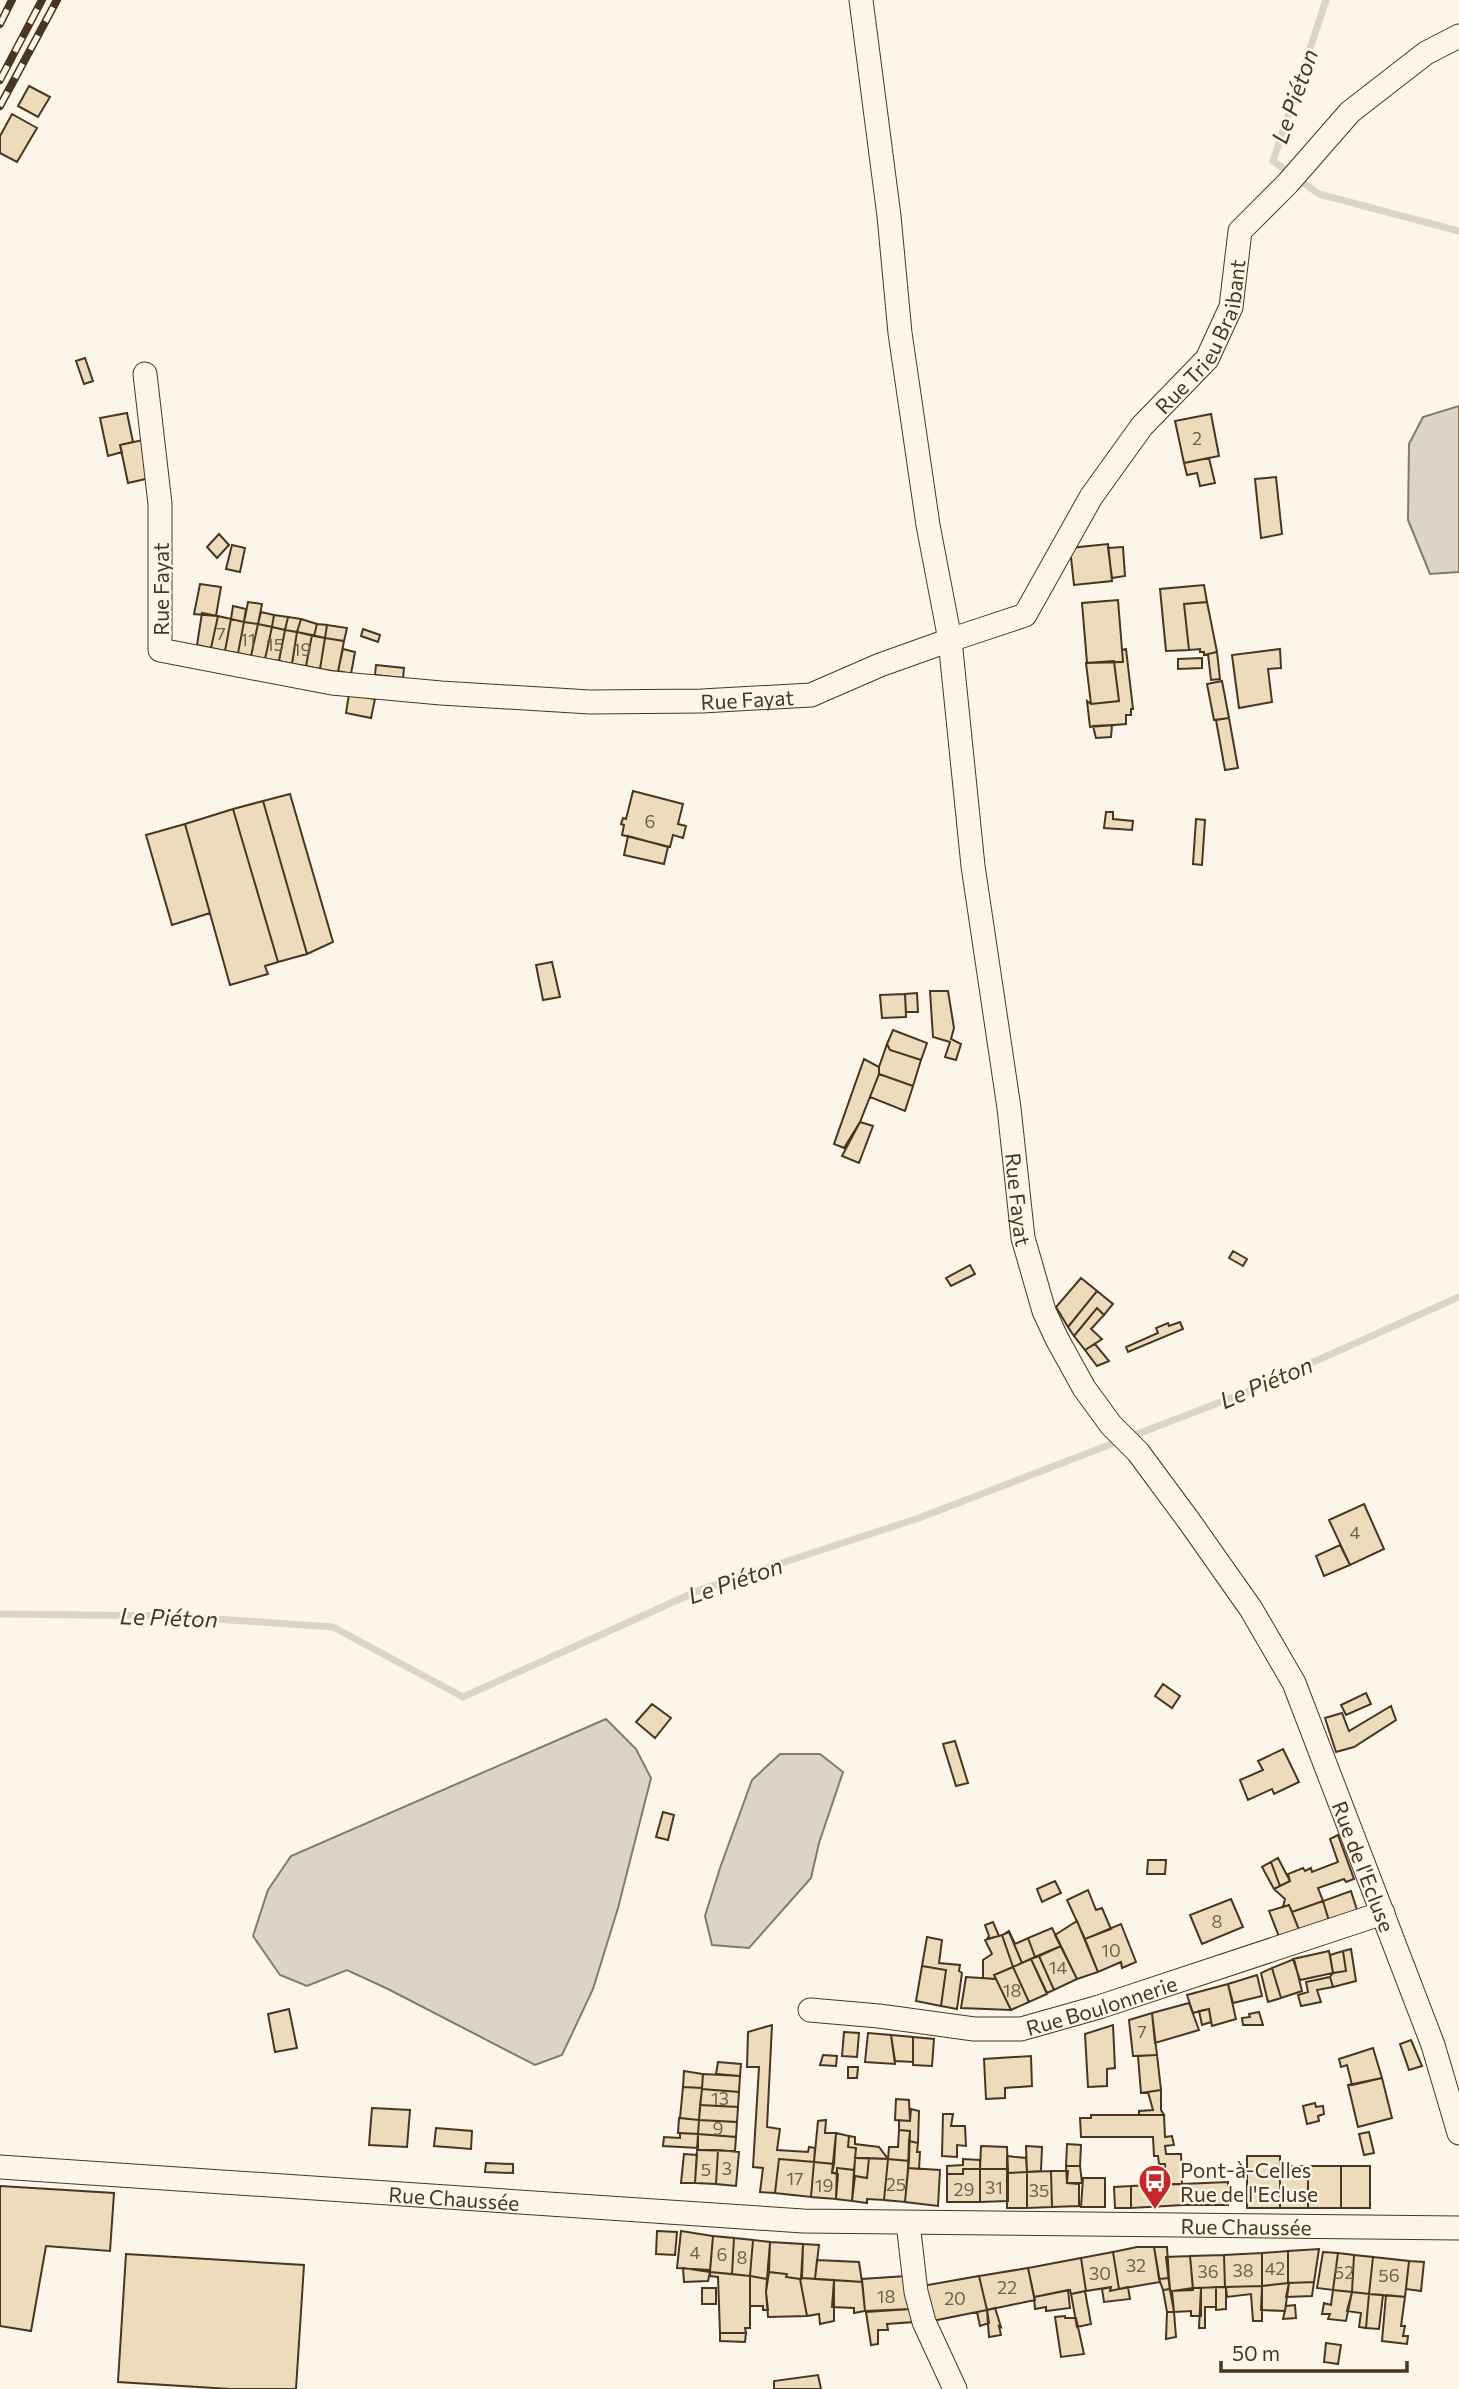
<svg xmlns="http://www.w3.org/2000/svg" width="1459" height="2389" font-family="Commissioner,sans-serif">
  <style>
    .water { fill: #dcd4c6; stroke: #887966; stroke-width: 2 }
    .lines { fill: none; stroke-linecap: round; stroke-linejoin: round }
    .stream { stroke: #dcd4c6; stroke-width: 7 }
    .building { fill: #ecdcbc; stroke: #4a3520; stroke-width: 2 }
    .street-casing { stroke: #4a3520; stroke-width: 25 }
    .street { stroke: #fbf6e9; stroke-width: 23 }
    .rail-casing { stroke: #4a3520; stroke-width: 8 }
    .rail { stroke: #fbf6e9; stroke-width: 5; stroke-dasharray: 16; stroke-linecap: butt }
    .labels { text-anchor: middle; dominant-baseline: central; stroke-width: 5; stroke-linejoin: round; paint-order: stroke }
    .number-label { font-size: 18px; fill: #725f47 }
    .street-label { font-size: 21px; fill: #4a3520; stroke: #fbf6e9 }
    .poi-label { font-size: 21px; fill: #4a3520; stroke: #fbf6e9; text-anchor: start }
    .water-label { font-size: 23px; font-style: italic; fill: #4a3520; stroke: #fbf6e9 }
  </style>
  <rect width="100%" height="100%" fill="#fbf6e9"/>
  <path class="water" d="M1459,406V572L1430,574L1408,520L1409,444L1423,417Z
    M606,1719L636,1749L651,1778L618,1908L593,1989L562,2055L535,2065L388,1989L347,1970L307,1986L280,1975L253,1936L268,1890L291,1856Z
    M780,1754H820L843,1772L819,1843L811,1878L749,1948L712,1945L705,1916L720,1868L752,1780Z"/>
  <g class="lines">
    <path class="stream" d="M1326,0L1273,161L1319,194L1459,231
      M0,1614L172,1616L333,1627L463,1697L702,1589L919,1518L1244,1393L1459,1297"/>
  </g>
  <path class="building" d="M29,86L50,97L38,117L18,106Z
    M12,114L37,128L17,162L0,153V136Z
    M85,358L93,381L84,384L76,361Z
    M127,413L133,442L120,445L122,452L108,456L100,418Z
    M1211,414L1219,456L1184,463L1175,421Z
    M143,440L150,478L128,483L120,445Z
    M1209,458L1215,483L1200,486L1197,473L1187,475L1184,463Z
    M1276,477L1282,534L1261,538L1255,479Z
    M219,534L229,545L217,558L207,547Z
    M1108,544L1112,581L1074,585L1070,548Z
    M232,545L245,548L240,572L226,569Z
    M1123,547L1125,576L1112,578L1108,548Z
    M200,584L221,587L216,616L194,614Z
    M1204,585L1207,602L1184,604L1189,650L1166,651L1160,589Z
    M1118,600L1123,662L1087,663L1082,603Z
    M248,602L262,604L258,624L244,622Z
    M1207,602L1217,652L1204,655V652H1200V649L1189,650L1184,604Z
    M233,606L246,609L244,622L231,619Z
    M261,612L274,615L272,627L258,624Z
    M202,613L218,616L211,648L197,645Z
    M274,615L288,617L285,630L272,627Z
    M218,616L231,619L225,651L211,648Z
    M288,617L301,619L297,632L285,630Z
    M231,619L244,622L238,653L225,651Z
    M301,619L317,624L314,636L297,632Z
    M244,622L258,624L251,656L238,653Z
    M258,624L272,627L265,659L251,656Z
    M317,624L327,625L325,638L314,636Z
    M327,625L347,628L344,641L325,638Z
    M272,627L285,630L279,661L265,659Z
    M363,629L380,635L378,642L361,636Z
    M285,630L297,632L292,664L279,661Z
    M297,632L312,635L306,666L292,664Z
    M312,635L325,638L320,669L306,666Z
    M325,638L344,641L338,672L320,669Z
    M343,649L355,652L351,674L338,671Z
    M1126,649L1133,709H1131V715H1126V724L1090,727L1087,701L1091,704L1119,701L1114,662H1123L1122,650Z
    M1280,649L1281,668L1268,669L1272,702L1239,708L1232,655Z
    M1217,652L1220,679L1211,680L1208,654Z
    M1202,658V668L1178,669V659Z
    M1114,661L1119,701L1091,704L1086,663Z
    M376,665L404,668L403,678L375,675Z
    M1222,681L1229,718L1214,720L1207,684Z
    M349,694L375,699L371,718L346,713Z
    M1229,718L1238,768L1225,770L1216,720Z
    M1112,725L1111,737L1096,738L1093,726Z
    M633,791L683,804L678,824L686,826L683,838L673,835L670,847L622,835L624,825L621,824L623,818L626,819Z
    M290,794L333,942L307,954L263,801Z
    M263,801L307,954L278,962L233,809Z
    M233,809L278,962L265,966L268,974L230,985L185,824Z
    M1106,812H1113V819L1133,821L1132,830L1104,828Z
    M1196,819L1205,820L1202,865L1193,864Z
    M185,824L210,913L172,925L146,835Z
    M628,836L668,847L664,864L624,855Z
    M552,962L560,997L543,1000L536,965Z
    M930,991H948L954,1028L951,1039L961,1044L956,1060L945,1057L950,1042L933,1037Z
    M917,993L918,1012H906L905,994Z
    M905,994L906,1017L882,1018L880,995Z
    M893,1030L927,1043L921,1060L890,1050L887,1044Z
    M887,1044L890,1050L921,1060L913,1086L879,1074V1067Z
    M864,1059L879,1067V1074L860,1122L844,1148L834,1144Z
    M879,1074L913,1086L905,1111L870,1097Z
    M860,1122L873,1126L859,1163L842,1156Z
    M1233,1251L1247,1259L1243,1266L1229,1258Z
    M970,1265L975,1274L951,1286L946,1278Z
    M1081,1278L1097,1291L1068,1327L1056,1307Z
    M1097,1291L1113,1304L1104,1315L1097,1308L1074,1336L1068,1327Z
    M1097,1308L1104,1315L1091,1329L1102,1339L1085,1350L1074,1336Z
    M1180,1322L1183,1329L1128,1352L1126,1347L1158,1333L1156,1328L1168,1323L1169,1326Z
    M1095,1344L1109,1361L1097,1366L1085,1350Z
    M1364,1504L1384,1549L1350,1565L1329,1520Z
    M1340,1545L1350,1565L1324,1576L1316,1556Z
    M1163,1684L1180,1696L1172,1708L1155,1696Z
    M1366,1693L1371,1704L1346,1715L1341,1705Z
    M652,1704L671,1718L655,1738L636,1722Z
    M1391,1706L1396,1720L1354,1747L1336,1752L1325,1718L1342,1713L1349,1731Z
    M955,1741L968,1783L956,1786L943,1744Z
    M1283,1749L1299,1782L1274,1794L1272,1789L1248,1800L1240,1780L1263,1770L1258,1761Z
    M663,1812L674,1815L668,1840L656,1837Z
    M1338,1835L1354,1879L1346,1882L1344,1879L1318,1888L1323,1901L1292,1912L1289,1905L1283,1907L1285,1899L1274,1889L1290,1881L1288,1874L1303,1868L1305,1871L1311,1868L1312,1872L1338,1862L1330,1839Z
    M1278,1858L1290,1881L1280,1886L1271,1862Z
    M1148,1860H1166L1165,1874H1147Z
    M1271,1862L1280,1886L1274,1889L1262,1867Z
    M1055,1881L1061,1893L1042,1902L1037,1889Z
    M1088,1890L1096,1910L1102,1908L1111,1929L1085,1939L1067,1900Z
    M1351,1891L1357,1910L1329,1921L1323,1901Z
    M1231,1899L1243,1927L1202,1944L1190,1915Z
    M1323,1901L1329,1921L1300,1932L1292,1912Z
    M1289,1905L1300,1932L1280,1939L1269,1911Z
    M1077,1921L1098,1972L1077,1979L1055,1935Z
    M993,1922L999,1936L987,1939L989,1936L985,1925Z
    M1121,1924L1136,1962L1122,1968L1121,1962L1098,1972L1085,1939Z
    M1052,1928L1061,1946L1035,1957L1028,1938Z
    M1009,1931L1015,1944L1028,1938L1035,1957L1013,1967L1022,1963L1009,1932L1004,1934Z
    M1009,1932L1022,1963L1013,1967L1002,1935Z
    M1002,1935L1013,1967L994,1975L996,1979L983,1978V1960L992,1954L985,1940Z
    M927,1937L942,1940L939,1963L960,1965L959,1971L962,1973L957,2009L941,2006L946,1970L922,1966Z
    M1061,1946L1077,1979L1054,1990L1039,1956Z
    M1351,1949L1356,1981L1333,1987L1330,1977L1333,1973L1346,1971L1343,1951Z
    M1329,1951L1333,1973L1300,1980L1293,1959Z
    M1343,1951L1346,1971L1333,1973L1330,1955Z
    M1039,1956L1054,1990L1047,1993L1031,1959Z
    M1031,1959L1047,1994L1029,2002L1013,1967Z
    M1294,1959L1302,1991L1281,1998L1272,1968Z
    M922,1966L946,1970L941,2006L916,2001Z
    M1013,1967L1029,2002L1011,2010L994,1975Z
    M1272,1968L1281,1998L1268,2002L1261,1973Z
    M1257,1975L1262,1996L1233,2003L1228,1984Z
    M966,1977L996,1979L1011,2010L961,2008Z
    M1330,1977L1333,1987L1317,1990L1321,2002L1301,2006L1298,1995L1308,1992L1306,1982Z
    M1228,1984L1236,2019L1212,2026L1209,2009L1193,2013L1187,1995Z
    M1189,2003L1199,2030L1155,2043L1152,2013Z
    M289,2009L297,2048L275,2052L268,2014Z
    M1209,2009L1211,2022L1202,2025L1199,2011Z
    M1259,2012L1263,2025H1243L1242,2018L1250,2017L1249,2014Z
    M1152,2013L1157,2055L1133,2056L1129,2020Z
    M772,2025L767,2127L780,2129L777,2150L808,2152L809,2147L815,2148L814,2162L779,2159L775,2193L760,2192L763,2168L753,2167L759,2067H747L748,2032Z
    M1113,2025L1115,2068L1107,2069V2086L1088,2087L1085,2034Z
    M844,2032L859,2033L857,2057L842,2056Z
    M868,2033L891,2035L895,2064L865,2062Z
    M891,2035L913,2037V2062L895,2061Z
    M913,2037L934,2039L932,2066L913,2065Z
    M1411,2040L1422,2066L1409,2070L1400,2044Z
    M1373,2048L1382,2078L1352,2085L1347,2065L1341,2067L1339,2059Z
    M823,2055L837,2056L836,2066L820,2065Z
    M1157,2055L1161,2090L1141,2093L1138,2056Z
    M1031,2056L1032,2086L1005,2088V2098L986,2099L984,2059Z
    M718,2062L741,2064L740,2076L716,2074Z
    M848,2067H858L857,2078H848Z
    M684,2071L703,2074L702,2088L683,2087Z
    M703,2074L740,2076L739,2092L702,2089Z
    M1382,2078L1392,2118L1358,2127L1348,2085Z
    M683,2087L702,2088L699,2120L680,2118Z
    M702,2089L739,2092L738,2107L700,2105Z
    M1161,2090V2110L1164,2115H1139V2111L1153,2110L1148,2092Z
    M896,2099L909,2100L910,2121L895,2120Z
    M1315,2103L1316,2107L1323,2106L1324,2114L1318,2116L1319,2121L1307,2124L1303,2106Z
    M700,2105L738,2107L737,2122L699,2120Z
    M372,2108L410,2110L407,2147L369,2145Z
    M911,2109L919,2111L918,2143L909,2141L910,2131L899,2130V2120L910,2121Z
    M943,2114H953L951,2126H965L966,2146L957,2145V2157L942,2156Z
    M1091,2115H1164L1165,2137L1172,2136L1174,2145L1165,2146L1166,2154H1181L1182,2184H1166L1165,2164H1159L1158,2156H1154L1153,2137H1081L1080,2118H1091Z
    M679,2118L699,2120L698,2134L678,2133Z
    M699,2120L737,2122L736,2137L698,2134Z
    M826,2120L825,2133H836L834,2164L814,2162L818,2121Z
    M436,2128L472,2131L471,2149L434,2146Z
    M899,2130L910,2131L909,2161L888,2159L889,2147H898Z
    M1369,2132L1374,2153L1364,2155L1359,2134Z
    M680,2133L698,2134V2148L663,2146L664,2137L680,2138Z
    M836,2133L849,2136L848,2147L856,2148L854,2170L837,2168V2173H832Z
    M698,2134L736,2137L735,2151L697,2150Z
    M849,2136L855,2137V2144L879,2147L888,2159L855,2158L856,2148L848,2147Z
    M909,2141L918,2143L917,2152H920L919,2169L908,2168Z
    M1067,2144L1081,2145L1080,2166H1066Z
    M981,2146L1007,2147L1008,2169H980Z
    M1026,2146L1042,2147L1041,2171L1027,2172Z
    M697,2150H718L716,2184L695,2183Z
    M718,2150L739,2152L736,2186L716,2184Z
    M684,2154L697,2155L695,2183H681Z
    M1007,2156L1026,2158L1027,2172L1007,2173Z
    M1247,2156H1280V2208H1247Z
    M855,2158H869L867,2178L854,2176Z
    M869,2158L888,2159L884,2200L867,2199V2203L852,2201L855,2176L867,2178Z
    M779,2159L814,2162L811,2197L775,2193Z
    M888,2159L909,2161L905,2202L884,2200Z
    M963,2159L980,2160V2169H963V2174H947V2166L963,2165Z
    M814,2162L834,2164L832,2173L838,2174L836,2199L811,2197Z
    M486,2163L513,2164V2173L485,2172Z
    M1066,2166H1080L1082,2183H1067Z
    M1280,2166H1308V2208H1280Z
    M1308,2166H1341V2208H1308Z
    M1341,2166H1370V2208H1341Z
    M837,2168L854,2170L852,2201L836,2199Z
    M908,2168L940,2170L938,2206L905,2202Z
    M963,2169H980V2202H947V2174H963Z
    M980,2169H1008V2201L980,2202Z
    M1051,2171L1052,2207L1027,2208V2172Z
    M1051,2171H1068L1067,2183L1079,2184V2206L1052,2207Z
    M1027,2172V2208H1007V2173Z
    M1083,2178H1105V2207H1081Z
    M1228,2182V2205H1183L1182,2184Z
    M1182,2184L1183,2205L1131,2208V2186Z
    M0,2186L114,2193L110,2251L46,2246L31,2331L0,2326Z
    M1131,2186V2208H1115L1114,2187Z
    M657,2231L677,2232L675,2255L656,2254Z
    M681,2231L713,2236L710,2270L677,2268Z
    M713,2236L734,2238L732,2274L710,2272Z
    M734,2238L753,2240L750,2276L732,2274Z
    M753,2240L770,2242L767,2279L750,2276Z
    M770,2242L803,2244L801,2279L786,2277L787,2274L769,2272Z
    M803,2244L819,2245L815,2279L802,2278Z
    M1137,2247H1154L1160,2282L1119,2289L1113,2252Z
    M1154,2247H1167L1169,2278L1159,2279Z
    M1319,2249L1314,2282L1288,2283V2251Z
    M1288,2251V2283L1262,2286V2253Z
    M1113,2252L1119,2289L1110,2291L1111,2287L1086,2291L1081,2258Z
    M1323,2252L1338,2253L1333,2290L1317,2288Z
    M1262,2253V2286L1225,2287L1224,2255Z
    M1338,2253L1354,2255L1352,2292L1333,2290Z
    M126,2254L304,2265L296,2389H230L118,2382Z
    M1224,2255L1225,2287L1193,2288L1190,2256Z
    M1354,2255L1373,2257L1369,2294L1352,2292Z
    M1190,2256L1193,2290L1170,2291L1166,2257Z
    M1373,2257L1409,2261L1405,2297L1369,2294Z
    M1081,2258L1086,2291L1071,2294L1070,2290L1034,2297L1028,2268Z
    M817,2260L859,2262L862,2282L815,2279Z
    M1409,2261L1424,2262L1421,2291L1406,2289Z
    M683,2268L710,2272L708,2281L684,2282Z
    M1028,2268L1035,2300L987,2310L979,2276Z
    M710,2272L750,2276V2328H745L746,2333H720L718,2277L710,2276Z
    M769,2272L787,2274L786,2277L800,2279L807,2316L768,2317L766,2292Z
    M750,2276L767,2279L766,2292L768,2310H763V2306H750Z
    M906,2276L911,2309L865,2311L862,2279Z
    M979,2276L987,2310L932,2321L922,2286Z
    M802,2278L834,2280V2321L820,2324L819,2314L807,2316L800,2279Z
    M1169,2278L1170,2289L1163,2290L1159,2279Z
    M834,2280L862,2282L865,2311L854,2313V2308L832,2307Z
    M1314,2282L1312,2296L1286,2297L1289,2283Z
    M1289,2283L1285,2311L1261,2310L1262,2286Z
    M1262,2286V2321H1253L1251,2294L1227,2297L1226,2287Z
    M1111,2287L1110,2291L1128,2287L1130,2299L1104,2302L1102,2289Z
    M1216,2287V2307H1205V2328H1199L1201,2288Z
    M1216,2287H1226V2309L1216,2310Z
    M702,2288H716V2304H702Z
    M1193,2288H1201V2316H1191V2311L1174,2312L1172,2291Z
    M1170,2289L1174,2312H1167L1163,2290Z
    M1068,2290L1070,2308L1046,2311V2307L1035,2309L1034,2297Z
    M1333,2290L1352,2292L1346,2321L1328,2319L1330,2314H1322L1324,2303L1331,2305Z
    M1085,2291L1091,2324L1077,2327L1071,2294Z
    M1352,2292L1369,2294L1366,2328L1359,2327L1361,2313L1347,2311Z
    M1369,2294L1383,2295L1379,2329L1366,2328Z
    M1386,2295L1405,2297L1401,2326H1405L1403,2336H1408L1407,2344L1382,2341Z
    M1295,2305L1296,2318L1283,2319L1286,2306Z
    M995,2308L1001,2327L999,2326L1001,2335L989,2337L987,2310Z
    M911,2309L914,2322L887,2324L888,2330H878V2344L871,2345L866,2312Z
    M987,2310L989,2323L980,2326L977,2312Z
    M1167,2312H1174L1176,2337L1166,2339Z
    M1065,2316V2318H1076L1084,2354L1061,2357L1055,2317Z
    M720,2333H746L745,2342L720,2341Z
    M1326,2343L1341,2345L1338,2364L1324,2362Z
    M818,2375L821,2389H774V2381Z"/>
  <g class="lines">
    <defs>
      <g id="street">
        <path id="s1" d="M861,0L889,216L900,333L928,525L950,640L1025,615L1091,497L1142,426L1207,359L1231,307L1240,231L1288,183L1350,112L1426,53L1459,36"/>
        <path id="s2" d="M145,374L160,504V650L332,683L441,693L590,702L702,701L811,695L880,665L950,640L973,866L1009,1108L1023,1238L1044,1311L1057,1339L1084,1388L1111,1425L1138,1452L1189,1521L1251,1609L1294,1683L1433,2045L1459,2133"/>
        <path id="s3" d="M810,2010L879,2016L974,2029H1021L1099,2007L1383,1913"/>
        <path id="s4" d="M0,2167L803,2221L1459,2228"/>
        <path d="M908,2223L916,2292L924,2322L955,2389"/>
      </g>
    </defs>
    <use href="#street" class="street-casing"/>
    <use href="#street" class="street"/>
    <defs>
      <path id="rail" d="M0,24L12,0
        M0,80L42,0
        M0,106L57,0"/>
    </defs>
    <use href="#rail" class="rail-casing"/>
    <use href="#rail" class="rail"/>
  </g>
  <defs>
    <symbol id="bus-pin" viewBox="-11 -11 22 30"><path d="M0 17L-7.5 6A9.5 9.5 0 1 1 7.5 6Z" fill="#c62828" stroke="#fbf6e9"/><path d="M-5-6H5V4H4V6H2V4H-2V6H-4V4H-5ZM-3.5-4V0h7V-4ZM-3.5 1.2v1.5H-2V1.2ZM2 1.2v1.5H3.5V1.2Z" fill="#fff"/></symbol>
  </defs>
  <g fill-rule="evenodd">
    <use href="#bus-pin" x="1136" y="2162" width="38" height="52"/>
  </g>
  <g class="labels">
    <g class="number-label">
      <text x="1197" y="438">2</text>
      <text x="221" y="633">7</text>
      <text x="248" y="639">11</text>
      <text x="275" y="644">15</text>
      <text x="302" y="649">19</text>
      <text x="650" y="821">6</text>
      <text x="1355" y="1532">4</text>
      <text x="1217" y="1921">8</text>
      <text x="1111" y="1950">10</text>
      <text x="1058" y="1967">14</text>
      <text x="1012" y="1990">18</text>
      <text x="1142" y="2031">7</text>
      <text x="720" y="2098">13</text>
      <text x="718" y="2128">9</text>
      <text x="727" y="2168">3</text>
      <text x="706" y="2169">5</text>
      <text x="795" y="2178">17</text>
      <text x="896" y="2184">25</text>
      <text x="824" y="2185">19</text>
      <text x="994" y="2187">31</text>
      <text x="964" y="2189">29</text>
      <text x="1039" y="2190">35</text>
      <text x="695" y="2252">4</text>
      <text x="722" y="2254">6</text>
      <text x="742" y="2257">8</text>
      <text x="1136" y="2265">32</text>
      <text x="1275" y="2268">42</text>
      <text x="1243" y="2270">38</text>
      <text x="1208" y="2271">36</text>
      <text x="1344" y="2272">52</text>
      <text x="1100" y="2273">30</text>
      <text x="1389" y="2275">56</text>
      <text x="1007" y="2287">22</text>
      <text x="886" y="2296">18</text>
      <text x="955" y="2298">20</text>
    </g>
    <g class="street-label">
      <text stroke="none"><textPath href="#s1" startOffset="1059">Rue Trieu Braibant</textPath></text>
      <text transform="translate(160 589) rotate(-90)">Rue Fayat</text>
      <text stroke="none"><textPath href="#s2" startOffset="868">Rue Fayat</textPath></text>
      <text stroke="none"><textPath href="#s2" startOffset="1645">Rue Fayat</textPath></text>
      <text stroke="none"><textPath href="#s2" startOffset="2406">Rue de l'Ecluse</textPath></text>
      <text stroke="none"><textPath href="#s3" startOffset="296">Rue Boulonnerie</textPath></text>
      <text stroke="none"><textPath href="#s4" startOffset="455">Rue Chaussée</textPath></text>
      <text stroke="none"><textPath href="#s4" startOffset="1248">Rue Chaussée</textPath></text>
    </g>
    <g class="poi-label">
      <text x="1180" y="2169">Pont-à-Celles<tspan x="1180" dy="24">Rue de l'Ecluse</tspan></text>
    </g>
    <g class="water-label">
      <text transform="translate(1294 96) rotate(-71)">Le Piéton</text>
      <text transform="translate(1266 1382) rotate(-23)">Le Piéton</text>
      <text transform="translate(735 1580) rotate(-19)">Le Piéton</text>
      <text transform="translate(169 1617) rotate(2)">Le Piéton</text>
    </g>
  </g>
  <path d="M1221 2361v10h186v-10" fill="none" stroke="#4a3520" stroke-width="3.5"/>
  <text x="1232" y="2361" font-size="21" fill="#4a3520" stroke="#fbf6e9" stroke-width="5" paint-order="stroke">50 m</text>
</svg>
